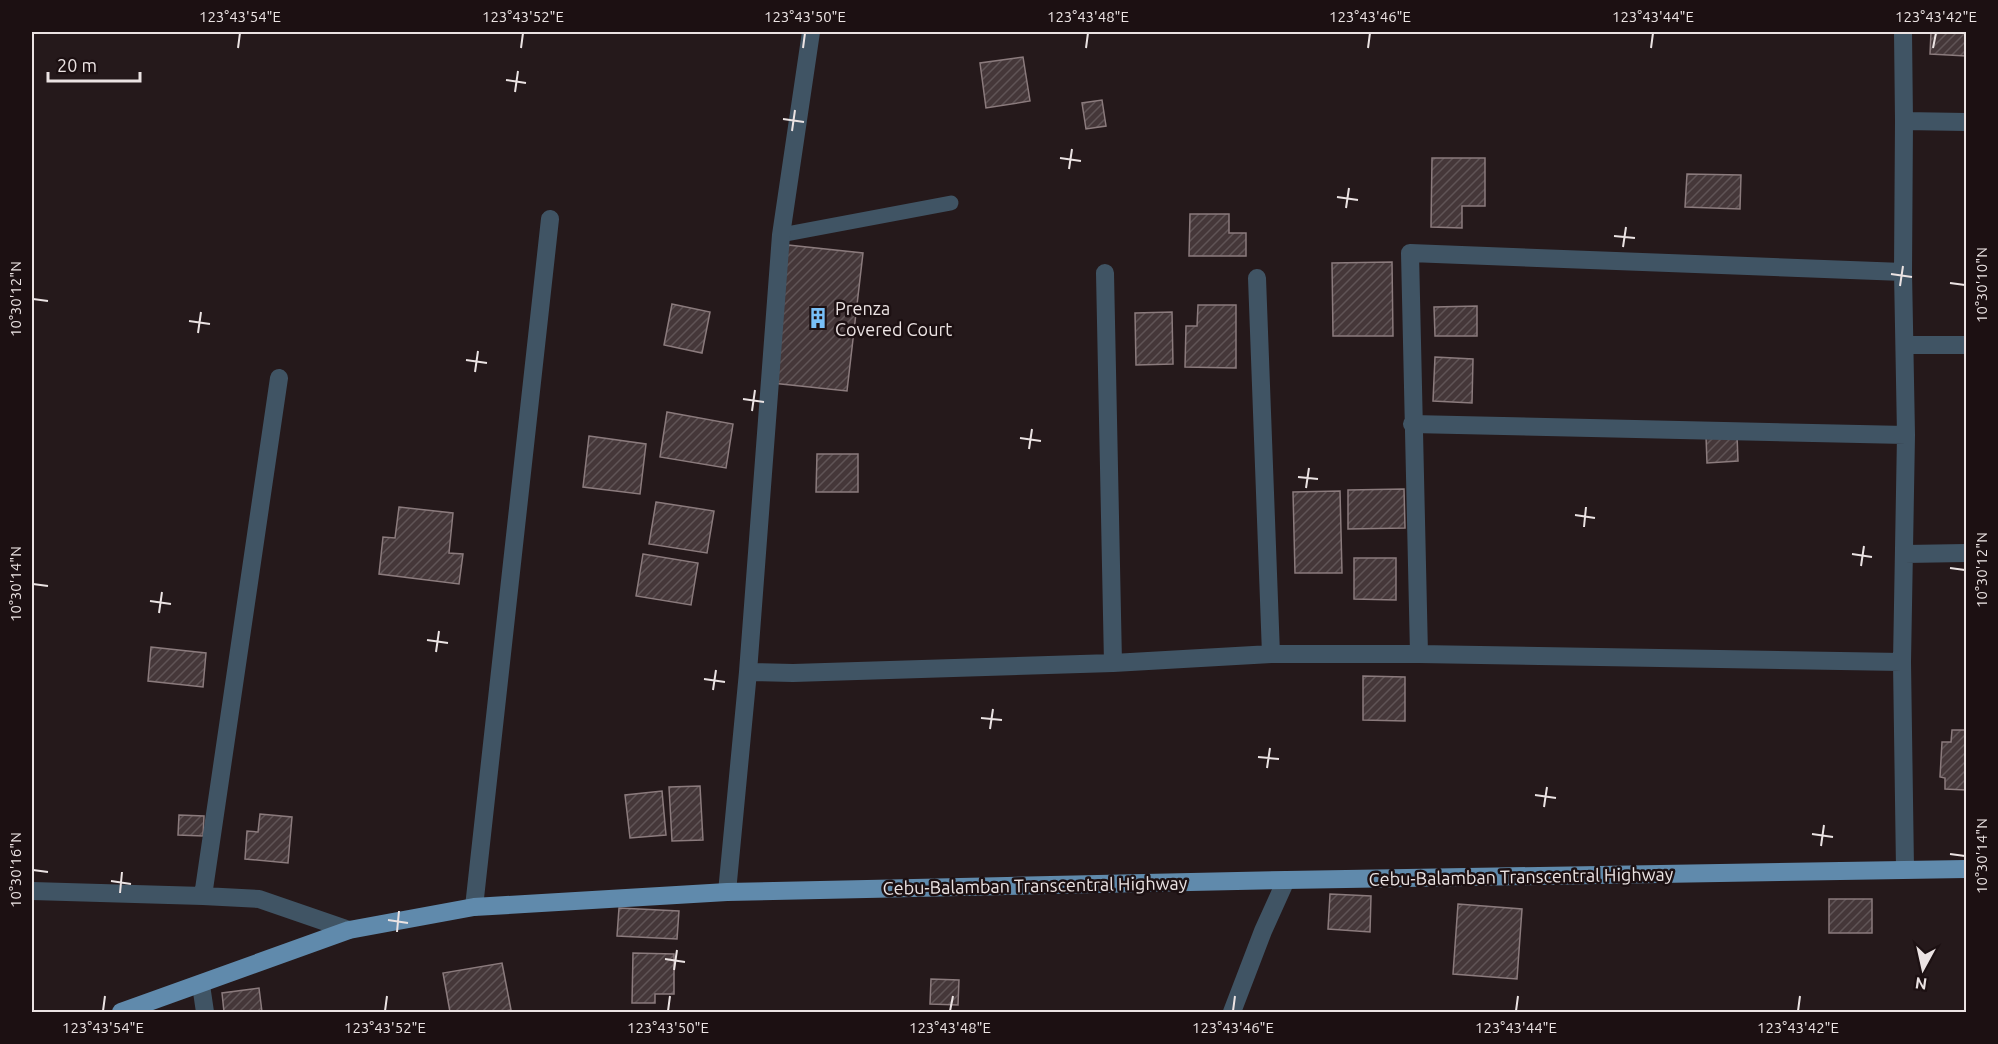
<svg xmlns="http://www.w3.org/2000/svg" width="1998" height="1044" font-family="Ubuntu,sans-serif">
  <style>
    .building { fill: url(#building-hatch); stroke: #8b7b7d; stroke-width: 1.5 }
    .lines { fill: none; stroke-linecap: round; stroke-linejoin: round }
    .service { stroke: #405464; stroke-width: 15 }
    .minor { stroke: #405464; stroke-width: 18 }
    .primary { stroke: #608aac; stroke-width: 18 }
    .ticks { fill: none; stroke: #ebe3e3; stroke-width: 2 }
    .labels { text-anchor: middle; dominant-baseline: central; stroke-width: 5; stroke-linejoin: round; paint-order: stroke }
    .poi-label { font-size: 18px; fill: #ebe3e3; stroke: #1c1012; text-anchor: start }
    .street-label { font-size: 18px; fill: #ebe3e3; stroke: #1c1012 }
    .neatline { fill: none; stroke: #ebe3e3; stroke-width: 2 }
    .ticks-label { font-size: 15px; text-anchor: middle; fill: #ebe3e3 }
  </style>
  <defs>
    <pattern id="building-hatch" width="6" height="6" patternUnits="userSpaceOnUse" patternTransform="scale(1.5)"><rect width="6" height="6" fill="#453739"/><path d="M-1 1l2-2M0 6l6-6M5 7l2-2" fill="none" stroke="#605456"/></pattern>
  </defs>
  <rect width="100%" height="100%" fill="#25191b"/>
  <path class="building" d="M1931,32H1966V56L1930,54Z
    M1023,57L1030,101L986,108L980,63Z
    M1102,100L1106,126L1086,129L1082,103Z
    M1432,158H1485V206H1462V228L1431,227Z
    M1687,174L1741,175L1740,209L1685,207Z
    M1190,214H1229V233H1246V256H1189Z
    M788,245L863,253L847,391L772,383Z
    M1392,262L1393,336H1333L1332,263Z
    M672,304L710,312L702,353L664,345Z
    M1198,305H1236V368L1185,367L1186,326H1197Z
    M1477,306V336H1435L1434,307Z
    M1172,312L1173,364L1136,365L1135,313Z
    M1435,357L1473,359L1472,403L1433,401Z
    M667,412L733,424L726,468L660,457Z
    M1737,435L1738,461L1707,463L1706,436Z
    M589,436L646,444L640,494L583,487Z
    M817,454H858V492H816Z
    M1404,489L1405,528L1348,529V490Z
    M1340,491L1342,573H1295L1293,492Z
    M656,502L714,511L707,553L649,544Z
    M399,507L453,513L449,553L463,554L459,584L379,574L383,537L395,538Z
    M643,554L698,563L691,605L636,596Z
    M1354,558H1396V600L1354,599Z
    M151,647L206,653L203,687L148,681Z
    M1363,676L1405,677V721L1363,720Z
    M1952,730H1966V790L1945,789V778L1940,777L1942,742H1951Z
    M700,786L703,840L672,841L669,787Z
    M662,791L666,835L630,838L625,795Z
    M260,814L292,817L288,863L245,859L247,831L258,832Z
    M179,815L204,816L203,836L178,835Z
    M1330,894L1371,896L1370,932L1328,929Z
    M1829,899H1872V933H1829Z
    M1458,904L1522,909L1517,979L1453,974Z
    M619,908L679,911L677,939L617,936Z
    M633,953L674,954V994H655V1003H632Z
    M502,963L511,1010L498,1012H450L443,973Z
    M931,979L959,980L958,1005L930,1004Z
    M259,988L262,1012H224L222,993Z"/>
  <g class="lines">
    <path class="service" d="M781,235L951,203"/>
    <path class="minor" d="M1903,32L1904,121L1903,272L1906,435L1902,662L1905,869
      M1904,121L1966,122
      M1105,273L1113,663
      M1257,278L1271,654
      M1906,345H1966
      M1412,424L1906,435
      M1905,554L1966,553
      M1419,654L1410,253L1903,272
      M748,672L781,235L811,32
      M32,891L203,896L259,899L349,930
      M727,892L748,672L793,673L1113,663L1271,654H1419L1902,662
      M203,896L279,378
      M474,907L550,219
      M201,985L205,1012
      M1232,1012L1263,931L1286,880"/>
    <path class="primary" d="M121,1012L349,930L474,907L727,892L1286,880L1966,869"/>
  </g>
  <path class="ticks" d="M238,48L240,33M521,48L523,33M803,48L805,33M1086,48L1088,33M1368,48L1370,33M1651,48L1653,33M1933,48L1936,33M506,80L526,83M515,92L518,71M783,119L804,122M792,131L795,110M1060,158L1081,161M1069,169L1072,149M1337,197L1358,200M1346,208L1349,188M1614,236L1635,238M1623,247L1626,227M1891,274L1912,277M1950,283L1965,285M1900,286L1903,266M33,299L48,301M189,321L210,324M198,333L201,312M466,360L487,363M475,372L478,351M743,399L764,402M752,411L755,390M1020,438L1041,441M1029,449L1032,429M1298,477L1318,479M1306,488L1309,468M1575,515L1595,518M1584,527L1586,507M1852,554L1872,557M1861,566L1864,546M1950,568L1965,570M33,584L48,586M150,601L171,604M159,613L162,592M427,640L448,643M436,652L439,631M704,679L725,682M713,690L716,670M981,718L1002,720M990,729L993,709M1258,757L1279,759M1267,768L1270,748M1535,795L1556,798M1544,807L1547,787M1812,834L1833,837M1821,846L1824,825M1950,854L1965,856M33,870L48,872M111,881L131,884M120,893L122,872M388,920L408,923M397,932L399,911M665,959L685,962M674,970L677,950M103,1011L105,996M385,1011L387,996M668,1011L670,996M950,1011L953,996M1233,1011L1235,996M1516,1011L1518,996M1798,1011L1800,996"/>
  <defs>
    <symbol id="building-bare" viewBox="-9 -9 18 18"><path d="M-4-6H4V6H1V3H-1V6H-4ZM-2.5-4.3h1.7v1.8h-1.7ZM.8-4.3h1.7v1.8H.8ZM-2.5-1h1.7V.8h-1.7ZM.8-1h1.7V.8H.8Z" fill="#78bff7" stroke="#1c1012" stroke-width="2.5" paint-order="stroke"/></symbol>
  </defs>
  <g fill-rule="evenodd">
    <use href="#building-bare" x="803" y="303" width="30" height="30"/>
  </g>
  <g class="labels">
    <g class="poi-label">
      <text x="835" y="308">Prenza<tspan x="835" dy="21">Covered Court</tspan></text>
    </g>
    <g class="street-label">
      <text transform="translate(1521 876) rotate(-1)">Cebu-Balamban Transcentral Highway</text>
      <text transform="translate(1035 885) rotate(-1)">Cebu-Balamban Transcentral Highway</text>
    </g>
  </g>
  <rect width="1998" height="1044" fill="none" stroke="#1c1012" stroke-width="66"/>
  <g transform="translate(1923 969) rotate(188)" stroke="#1c1012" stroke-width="4.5" paint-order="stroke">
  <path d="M0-4.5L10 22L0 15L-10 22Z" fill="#ebe3e3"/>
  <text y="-9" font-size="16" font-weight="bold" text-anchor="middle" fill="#ebe3e3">N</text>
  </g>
  <path d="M48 72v9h92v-9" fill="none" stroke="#ebe3e3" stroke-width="3"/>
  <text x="57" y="72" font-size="18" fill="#ebe3e3" stroke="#1c1012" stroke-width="4.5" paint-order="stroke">20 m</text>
  <rect x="33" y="33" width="1932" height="978" class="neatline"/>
  <g class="ticks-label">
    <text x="240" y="22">123°43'54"E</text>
    <text x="523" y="22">123°43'52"E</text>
    <text x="805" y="22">123°43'50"E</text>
    <text x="1088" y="22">123°43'48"E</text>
    <text x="1370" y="22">123°43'46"E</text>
    <text x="1653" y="22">123°43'44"E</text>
    <text x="1936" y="22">123°43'42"E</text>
    <text transform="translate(1982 285) rotate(-90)" y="5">10°30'10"N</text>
    <text transform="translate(16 299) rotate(-90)" y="5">10°30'12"N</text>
    <text transform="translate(1982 570) rotate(-90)" y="5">10°30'12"N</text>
    <text transform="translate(16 584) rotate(-90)" y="5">10°30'14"N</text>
    <text transform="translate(1982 856) rotate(-90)" y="5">10°30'14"N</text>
    <text transform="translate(16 870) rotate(-90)" y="5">10°30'16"N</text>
    <text x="103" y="1033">123°43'54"E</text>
    <text x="385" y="1033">123°43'52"E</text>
    <text x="668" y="1033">123°43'50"E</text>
    <text x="950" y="1033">123°43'48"E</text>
    <text x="1233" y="1033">123°43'46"E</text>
    <text x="1516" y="1033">123°43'44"E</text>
    <text x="1798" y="1033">123°43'42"E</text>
  </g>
</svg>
